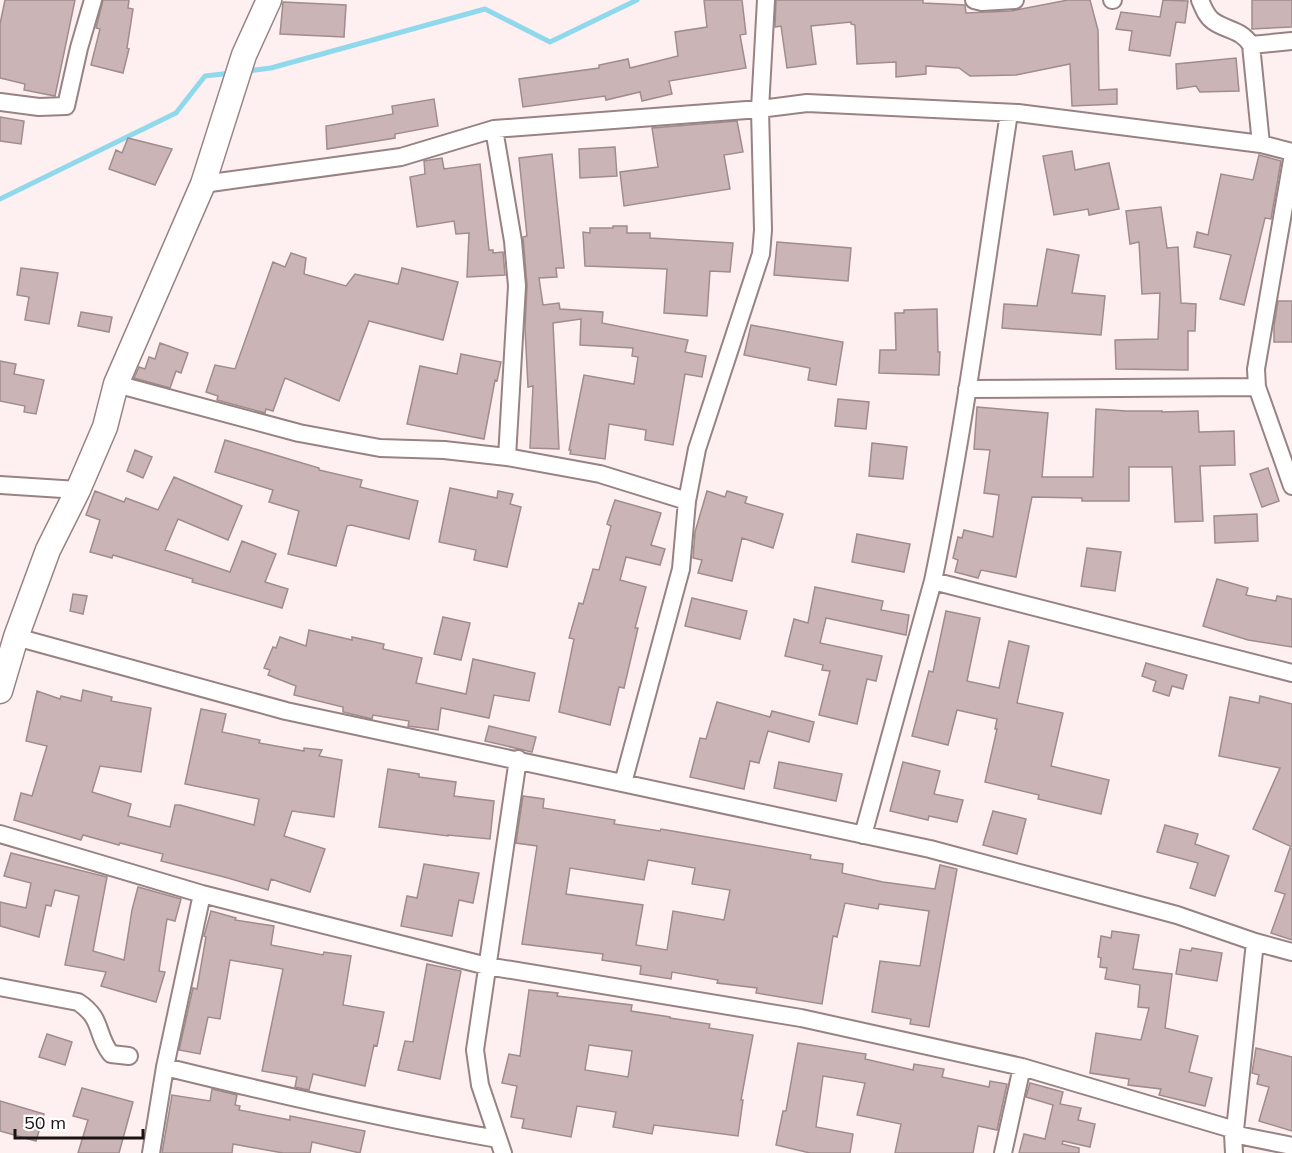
<svg xmlns="http://www.w3.org/2000/svg" width="1292" height="1153" font-family="Mulish,sans-serif">
  <style>
    .lines { fill: none; stroke-linecap: round; stroke-linejoin: round }
    .stream { stroke: #90d9ed; stroke-width: 5 }
    .building { fill: #cab4b6; stroke: #a08b8d; stroke-width: 1.5; fill-rule: evenodd }
    .minor-casing { stroke: #978284; stroke-width: 20 }
    .secondary-casing { stroke: #978284; stroke-width: 27 }
    .minor { stroke: #fff; stroke-width: 16 }
    .secondary { stroke: #fff; stroke-width: 24 }
  </style>
  <rect width="100%" height="100%" fill="#fef0f1"/>
  <g class="lines">
    <path class="stream" d="M247,71L271,68L485,9L550,42L637,0
      M0,199L176,113L205,76L232,73"/>
  </g>
  <path class="building" d="M5,0H75L55,96L24,90L25,84L0,78V24Z
    M103,0H129L128,8L133,9L127,48L129,49L123,73L91,65L100,29L96,28Z
    M704,0H742L746,34L740,35L746,68L669,81L672,94L642,101L640,92L606,100L605,96L523,107L519,79L599,68V65L628,59L630,68L678,56L675,32L707,27Z
    M776,0H923V3L965,5L966,13L1011,11L1068,0H1090L1098,30L1099,90L1117,89V104L1072,106L1070,64L1016,75L970,76L959,68L926,66V74L896,77V62L857,64L855,25L851,24V22L811,26L816,64L787,68L781,26L775,27Z
    M1163,0L1188,1L1185,23L1176,22L1170,56L1129,50L1132,31L1116,29L1121,12L1160,17Z
    M1252,0H1292V27L1252,29Z
    M283,2L346,5L344,37L280,34Z
    M1236,58L1239,91L1200,92L1196,86L1177,89L1176,64Z
    M434,99L438,126L395,134V138L327,149L326,126L393,114L392,106Z
    M0,117L24,121L21,144L0,141Z
    M737,121L743,152L724,155L730,189L624,206L620,172L658,167L652,128Z
    M128,138L172,149L155,185L109,169L116,150L122,153Z
    M615,147L617,176L580,178L579,149Z
    M1072,151L1075,170L1109,163L1119,209L1089,215L1088,209L1054,215L1043,156Z
    M552,154L564,268H556L557,277L539,278L543,305L559,303L560,309L603,312L602,323L688,340L685,352L706,356L702,377L685,374L673,445L645,440L646,430L609,424L605,459L570,454L571,450H569L584,375L634,384L638,357L632,356L633,348L580,345L581,319L553,323L559,449L530,448L533,386L528,387L525,328L527,285L523,237L527,236L519,158Z
    M1259,155L1281,161L1271,219L1265,218L1244,305L1220,299L1231,255L1194,247L1197,232L1208,235L1221,174L1253,180Z
    M442,158L444,169L480,164L489,250H493V253L503,252L505,275L467,277L469,233L456,234L454,221L417,227L410,177L425,174L424,161Z
    M1161,207L1167,248L1178,247L1181,303L1196,304L1195,331H1188V370L1116,369L1115,340L1158,339L1160,293L1142,294L1139,242L1130,244L1126,211Z
    M613,226H627V233H650V238L733,243L730,272L710,271L707,316L664,313L667,269L585,266L583,232L590,233V228H613Z
    M777,242L851,248L848,281L774,275Z
    M1047,249L1079,255L1072,293L1105,296L1101,335L1002,328L1004,304L1037,306Z
    M291,253L306,258L304,274L346,286L355,274L398,284L402,268L458,282L443,340L369,321L339,401L285,378L273,411L266,409L265,413L217,400L218,396L206,392L215,365L235,369L273,262L285,267Z
    M21,268L58,273L49,324L25,320L29,297L17,295Z
    M1278,301H1292V342H1274V326Z
    M937,309L938,352H940L939,375L879,373L880,350H896L895,313H904V310Z
    M81,312L112,317L109,332L78,326Z
    M751,325L843,342L836,385L808,380L810,368L744,355Z
    M160,343L188,353L181,373L176,371L170,388L134,378L139,367L145,369L149,357L155,359Z
    M461,354L501,362L497,381L495,380L484,439L407,424L420,366L457,374Z
    M0,361L16,364L14,374L44,380L36,414L24,412L25,406L0,401Z
    M838,399L869,402L866,429L835,426Z
    M977,407L1048,413L1042,477H1093L1096,409L1126,411H1162V412L1198,411L1199,432L1234,431L1235,465L1200,466L1203,521L1175,522L1172,467H1129V501H1082V498L1032,497L1016,577L981,570L978,578L955,572L958,560L953,558L958,537L962,538L964,530L993,537L999,495L984,493L990,450L974,449Z
    M225,440L319,468V470L362,480L360,487L418,501L409,539L351,525L347,526L336,566L288,554L299,511L269,502L273,490L215,472Z
    M872,443L907,447L903,479L869,476Z
    M135,450L152,457L143,478L127,471Z
    M1268,468L1279,501L1262,507L1250,474Z
    M174,477L242,506L228,540L178,519L165,550L230,572L242,541L276,554L265,582L288,589L282,608L192,582L193,579L113,555L112,558L90,552L100,520L86,515L95,491L124,502L126,498L158,510Z
    M450,488L497,498L498,491L513,494L510,504L521,507L507,567L474,560L476,550L439,542Z
    M707,491L725,497L727,491L747,497L745,503L783,514L773,548L742,538L732,581L698,573L702,560L693,558L695,532Z
    M615,500L661,513L651,545L665,549L660,565L626,557L620,580L646,587L635,628H638L624,688L619,687L610,725L559,712L574,639L569,638L579,603L583,604L593,569L599,570L611,526L607,524Z
    M1257,514L1258,541L1215,543L1214,516Z
    M857,534L910,544L904,572L852,562Z
    M1087,548L1121,552L1115,591L1081,586Z
    M1217,579L1248,588L1246,595L1276,601L1277,596L1292,599V647L1248,640L1203,626Z
    M815,587L883,601L881,610L909,615L906,635L826,618L820,643L882,656L876,681L867,679L857,724L819,715L830,671L822,670L823,665L785,656L794,619L808,623Z
    M73,594L87,596L83,614L70,611Z
    M692,598L747,611L740,639L685,626Z
    M946,611L980,618L967,681L999,688L1009,641L1029,646L1017,703L1063,713L1051,766L1109,780L1101,814L1038,799L1039,795L985,782L997,729H995L997,719L957,710L948,745L912,736L929,671L933,672Z
    M443,617L470,623L461,660L434,654Z
    M309,630L352,640V637L384,644L383,649L422,658L416,683L466,694L473,659L535,673L529,701L494,695L489,718L441,708L438,730L408,726L409,721L373,715L372,719L343,712V707L294,695L296,686L268,675L270,670L264,668L273,647L276,648L280,637L306,646Z
    M1146,663L1187,675L1183,689L1172,686L1169,696L1153,691L1156,681L1142,676Z
    M83,690L112,697L111,701L151,708L141,772L100,766L92,792L131,804L128,816L170,827L175,805H180L254,825L259,799L185,784L201,709L226,714L222,732L260,740L259,743L304,751V748L322,750L319,756L342,760L334,817L292,811L284,836L325,849L310,892L271,879L268,890L228,878L161,861L163,854L120,843L119,845L83,835L81,840L14,820L21,793L32,796L47,746L26,741L37,691L60,699L61,696L81,701Z
    M1260,696L1292,704V847L1253,829L1280,768L1219,756L1230,697L1259,703Z
    M717,702L770,717L772,711L814,722L809,742L768,731L759,763L750,761L744,789L690,777L700,738L706,739Z
    M489,726L536,737L532,752L485,741Z
    M779,762L842,774L836,801L774,788Z
    M903,762L940,771L934,794L963,800L957,822L929,816L928,820L890,811Z
    M388,769L419,774V777L456,782L454,796L494,801L490,839L448,835V836L379,827Z
    M523,796L544,799L543,808L615,820L614,824L660,831L661,829L684,833L811,855L810,859L843,864L842,873L883,882L935,889L940,865L957,869L929,1027L910,1024L911,1019L872,1012L880,961L920,966L929,911L879,904L878,909L845,903L837,937L833,936L822,1004L756,993L757,988L717,983L718,980L672,972L671,979L640,974L641,966L602,960L603,954L522,944L537,846L516,843ZM648,860L695,868L692,884L730,890L724,920L673,911L667,950L636,945L643,905L566,894L570,868L644,880Z
    M993,811L1026,819L1017,854L983,845Z
    M1165,825L1198,834L1195,844L1229,856L1215,896L1190,888L1198,863L1157,852Z
    M1290,848L1292,849V940L1271,933L1285,894L1275,891Z
    M11,853L107,877L93,951L124,960L132,910L138,887L181,899L175,921L167,919L159,971L165,972L156,1002L101,986L106,972L65,965L79,896L55,890L51,906L46,905L39,937L0,926V902L26,908L31,883L4,876Z
    M424,864L479,873L473,903L459,900L452,936L401,926L407,896L417,898Z
    M211,911L236,918L235,920L274,926L271,945L323,955L324,952L351,956L343,1005L384,1012L377,1046L374,1045L365,1086L313,1074L309,1090L295,1087L297,1077L262,1071L283,969L230,960L220,1019L208,1017L200,1054L179,1050L193,988L197,989L206,937L204,936Z
    M1112,931L1139,935L1133,969L1172,974L1165,1028L1198,1036L1189,1072L1212,1078L1205,1106L1159,1095L1161,1089L1128,1085L1129,1079L1090,1073L1096,1033L1141,1040L1149,1008L1138,1007L1140,985L1105,979L1107,968L1100,967L1101,958L1098,957L1101,936L1111,938Z
    M1192,948L1222,953L1217,981L1176,974L1180,949L1191,951Z
    M427,964L461,971L440,1079L398,1070L405,1041L413,1042Z
    M529,990L558,993L557,996L632,1005L631,1011L670,1017V1018L710,1024L709,1028L753,1035L741,1100H743L738,1136L654,1125L652,1134L613,1127L616,1112L577,1106L571,1137L522,1128L524,1119L511,1117L517,1086L502,1083L509,1054L520,1056ZM589,1045L632,1051L628,1077L585,1070Z
    M47,1034L72,1042L65,1065L39,1057Z
    M798,1043L866,1054L865,1059L913,1070L914,1064L944,1069L942,1077L989,1087L990,1081L1007,1084L997,1130L978,1126L973,1153H895L901,1124L857,1115L865,1083L823,1076L816,1127L853,1134L850,1153H810L776,1145L783,1111H786Z
    M1256,1048L1292,1057V1131L1259,1121L1269,1087L1257,1084L1259,1075L1252,1073Z
    M1030,1083L1063,1092L1060,1104L1081,1108L1078,1120L1095,1124L1090,1147L1063,1141L1062,1144L1079,1148V1153H1019L1024,1134L1045,1139L1053,1105L1026,1097Z
    M82,1088L133,1102L119,1153H78L88,1120L73,1116Z
    M212,1089L237,1095L235,1105L240,1106L239,1110L290,1120V1116L365,1131L360,1153L312,1142L310,1153H283L233,1144L232,1153H162L172,1095L210,1101Z
    M0,1101L44,1114L36,1141L0,1131Z"/>
  <g class="lines">
    <defs>
      <path id="minor" d="M974,0L982,2L1015,0
        M1112,0H1113
        M1200,0C1203,7 1206,16 1213,21C1227,31 1241,29 1251,45L1261,144
        M1251,45L1292,41
        M0,102L39,107L66,106L79,48L93,0
        M494,129L513,241L517,286L507,457
        M1292,160L1256,369L1257,387L1292,486
        M203,184L401,157L494,129L760,109L807,103L1018,113L1261,144L1292,152
        M116,384L299,433L380,448L444,450L507,457L600,474L687,501
        M967,389L1257,387
        M0,485L78,490
        M933,581L1292,673
        M16,637L286,711L930,849L1177,915L1255,942L1292,952
        M623,783L681,569L687,501L697,449L761,254L763,230L760,109L766,0
        M0,834L202,894L487,966L801,1018L1022,1067L1235,1130
        M863,835L933,581C965,427 985,269 1009,113
        M0,987L78,1002C104,1019 95,1034 111,1054L129,1056
        M165,1067C275,1094 386,1120 498,1139
        M1233,1134L1292,1146
        M151,1153L165,1067L202,894
        M503,1153L480,1085L475,1050L518,759
        M1003,1153L1022,1067
        M1234,1153L1233,1134L1235,1130L1255,942"/>
      <path id="secondary" d="M0,691L16,637L48,550L78,490L105,427L116,384L203,184L244,55L269,0"/>
    </defs>
    <use href="#minor" class="minor-casing"/>
    <use href="#secondary" class="secondary-casing"/>
    <use href="#minor" class="minor"/>
    <use href="#secondary" class="secondary"/>
  </g>
  <path d="M15 1129v9h128v-9" fill="none" stroke="#1a1213" stroke-width="3"/>
  <text x="24" y="1129" font-size="18" fill="#1a1213" stroke="#ffffff" stroke-width="4.5" paint-order="stroke">50 m</text>
</svg>
